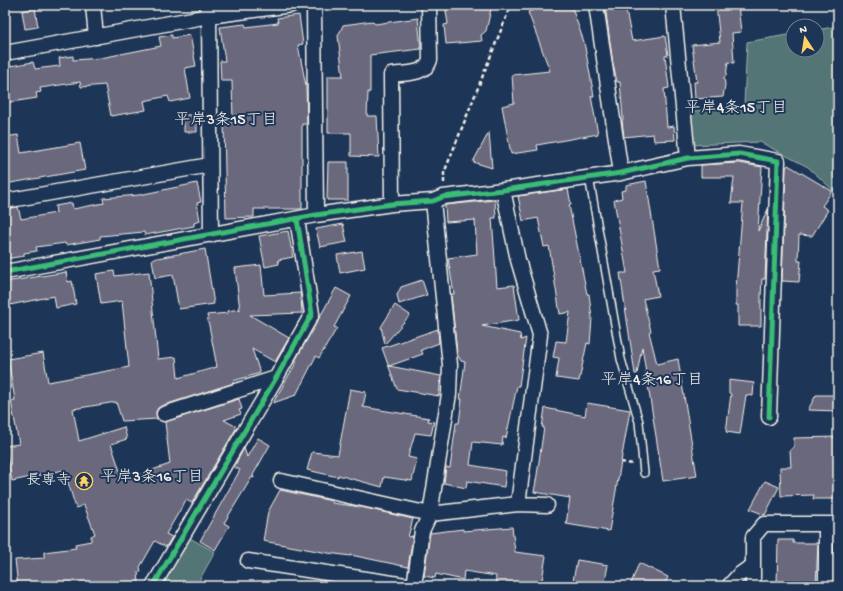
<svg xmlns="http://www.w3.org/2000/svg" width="843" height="591" font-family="'Gochi Hand','Klee One',sans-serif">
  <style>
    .green { fill: #527475; stroke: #a3b2ae }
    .building { fill: #6a687d; stroke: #f4f1e8 }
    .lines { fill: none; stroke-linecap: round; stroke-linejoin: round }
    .service-casing { stroke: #f4f1e8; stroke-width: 10 }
    .minor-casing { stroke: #f4f1e8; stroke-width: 17 }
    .path { stroke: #f4f1e8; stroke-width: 2.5; stroke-dasharray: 4 3; stroke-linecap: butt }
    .service { stroke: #1d3557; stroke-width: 7 }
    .minor { stroke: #1d3557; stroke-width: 14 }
    .cycleway-casing { stroke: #1d3557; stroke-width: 8 }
    .cycleway { stroke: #3abd76; stroke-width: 5 }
    .labels { text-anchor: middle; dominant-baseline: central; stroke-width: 4; stroke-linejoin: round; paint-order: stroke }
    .poi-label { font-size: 15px; fill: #f4f1e8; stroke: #1d3557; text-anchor: end }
    .neighbourhood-label { font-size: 16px; fill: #f4f1e8; stroke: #1d3557 }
  </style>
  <rect width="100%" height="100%" fill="#1d3557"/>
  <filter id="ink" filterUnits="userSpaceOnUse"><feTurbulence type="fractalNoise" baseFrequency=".025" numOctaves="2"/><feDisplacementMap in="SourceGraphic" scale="8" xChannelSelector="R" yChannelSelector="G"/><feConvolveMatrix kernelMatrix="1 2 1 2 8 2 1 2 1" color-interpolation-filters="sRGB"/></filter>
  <g filter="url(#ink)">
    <path class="green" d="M838,26V190L834,191L808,167L760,142L691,145L687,112L744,105L747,42L793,34V50H817V30Z
      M188,537L215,552L196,586H161Z"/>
    <path class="building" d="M445,5H492L486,31L481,35L482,41L446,44L444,25L448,24Z
      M546,5H553L555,9L567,5H571L584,42L594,96H591L598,134L537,145L538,150L511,154L502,106L514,103L512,75L550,71L528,12Z
      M605,5H625L632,41L665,36L668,55L665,56L669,88L664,89L667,127L674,126L675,140L654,141L653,134L624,137L622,120L623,119L620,82H617L613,64Z
      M716,5H738L741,32L732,33L734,63L728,62L726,76L724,77L725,85L723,97L695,99L694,82H697L692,45L720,42Z
      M35,8L38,27L25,29L22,11Z
      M299,15L303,44L298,45L306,86L307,124H302V209H254V217L226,218L224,122H233L232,81H221L220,61H225L220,27L245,24L246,27L278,23L277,18Z
      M418,18L421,49L370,55V92H368L367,116H377L379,157L351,156V133H328V76H343L338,36L343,25L372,21L375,24Z
      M172,35V38L190,35L196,66L185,68L190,98L170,102L168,96L144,101L146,110L111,116L105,85L81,87L80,82L40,88L41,92L36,93L37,98L5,103V67L33,62L35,69L60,66L59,58L73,56V60L101,58L161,46L159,37Z
      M184,115H197V132H184Z
      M489,132L492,168L473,162Z
      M18,135L21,153L80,143L85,170L5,184V137Z
      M328,162H348V200H327Z
      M739,163L762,167L758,231L768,209L765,279H762L761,296V326H738V305H736V288L743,203H731L734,177H701V165Z
      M788,165L832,191L822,206L828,210L812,236L799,235L798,261H801L799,282L782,281L786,168Z
      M646,181L660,268L653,269L658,296L643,299L651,331L649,332L657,364L678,359L697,476L663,481L642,347L637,374H635L620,273H627L614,200L622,198L621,191L626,190V185Z
      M197,183L201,202L197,203L200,221L194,223V226L145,235L144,232L100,236V239L66,245L65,243L36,247L37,251L24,253V256L5,259V209L18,207L21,219L56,213L55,206L72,203L73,209L104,203L103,198L139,195Z
      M568,189L571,204L569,205L587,294H589L592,318L590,344L587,343L579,381L556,378L559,358L553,357L556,341L566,342L570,312L560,314L549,246L544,247L538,218L523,221L518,196Z
      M495,200L496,218H492L497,287L514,285L519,320L482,326L520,334L521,340L526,338L519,386H517L506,438L503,437L502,445L473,442L470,465L506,471L504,487L467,481L466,488L444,483L446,467L450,468L456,423H459L462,399H460L465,362L461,361L457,354L451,294H454L448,258L477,254L475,220L446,222L445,205Z
      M343,224L347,242L320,247L316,229Z
      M288,231L293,257L278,260L279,264L265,267L259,236Z
      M205,249L214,304L179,309L173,275L155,278L152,259Z
      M362,251L365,268L340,273L337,255Z
      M261,265L264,295L300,293L301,298L302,313L250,315L289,338L275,362L252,349L260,373L233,381L234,383L161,406L158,408L156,412L157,419L122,421L116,402L73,409L79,441L124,427L127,439L111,444L123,480L170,464L165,422L239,399L242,409L239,410L241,414L224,420L237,427L192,503L186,500L166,534L172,537L166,547L155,541L140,567L141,572H138L139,583L127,585V586H18L15,560L44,558V552L76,548L75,544L91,541V536L95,534L84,505L76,508L64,470L12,481L5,446L19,444L11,401L15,400L8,359L43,353L48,382L129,367L122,301L101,304L96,274L114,271L115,276L149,272L158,359L176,357L178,378L217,367L207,315L228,313V311L239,309L240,310L235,268Z
      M66,272L68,282L72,281L76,304L56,308L54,296L5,306V282Z
      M422,280L427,295L399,304L397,295L401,287Z
      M336,288L351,296L334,327L337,328L319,358L316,356L296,395L273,403L297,361H295Z
      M395,305L410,315L385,344L381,327Z
      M438,329L439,343L421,350L423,354L389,366L441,376L439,396L397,389L382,348Z
      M729,380L754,383L753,396L746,395L740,434L726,432L731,394L729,393Z
      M350,389L366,392L363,407L429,418L428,421L434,422L431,435L415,433L408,457L417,459L412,481L384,477L382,487L338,475V477L307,470L312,452L338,455Z
      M816,395H838V411L808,410Z
      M587,403L630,410L609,531L566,524L570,498L534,492L537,475L544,427H542L545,408L585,416Z
      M838,437V499H813L814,495L781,496L780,467H791L790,450L794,447V438Z
      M258,438L270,445L253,475L254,478L252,477L224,523L229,526L215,550L200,541L240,470L234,467L244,448L247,457Z
      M765,481L779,487L765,515L750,509Z
      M280,490L332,501V503L361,507L413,519L408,537L413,536L408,567L351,555V556L328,553L263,541L268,512Z
      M512,527L515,552L546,556L541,586H495L496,576L464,571L463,580L436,574L435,578L424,576L430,533L463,529V531Z
      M778,540H793V543H818L816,586H777Z
      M577,560L608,565L604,586H572Z
      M639,563L668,577L664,586H630Z"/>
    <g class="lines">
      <defs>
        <path id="service" d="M589,177L621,359L639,422L644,473"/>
        <path id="minor" d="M93,5L96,37
          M207,5L209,16L211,235
          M314,5L316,215
          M596,5L621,173
          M673,5L688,158
          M5,53L209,16L292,5
          M503,190L518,260L540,335L518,504
          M5,201L210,165
          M392,204L391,75C404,73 426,75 430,60L429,5
          M5,272L316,215L392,204L433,201L443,197L503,190L621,173L688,158L739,154L778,161L769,417
          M164,414L276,378
          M281,481L430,514L518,504L547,505
          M826,524V586
          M248,561L412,586
          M153,586L276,378L312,314L297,219
          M414,586L422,531L430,514L449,394L450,365L433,201
          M729,586L739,575L753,565
          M753,586V537L764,524H838"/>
      </defs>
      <use href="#service" class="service-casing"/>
      <use href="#minor" class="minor-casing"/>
      <path class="path" d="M444,183V173L511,5
        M621,462L633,464"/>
      <use href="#service" class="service"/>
      <use href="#minor" class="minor"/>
      <defs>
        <path id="cycleway" d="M5,272L316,215L392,204L433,201L443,197L503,190L621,173L688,158L739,154L778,161L769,417
          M153,586L276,378L312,314L297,219"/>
      </defs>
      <use href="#cycleway" class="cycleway-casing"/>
      <use href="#cycleway" class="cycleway"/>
    </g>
  </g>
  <defs>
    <symbol id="temple-ring" viewBox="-11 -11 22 22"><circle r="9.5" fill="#1d3557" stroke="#ffd166" stroke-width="1.5"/><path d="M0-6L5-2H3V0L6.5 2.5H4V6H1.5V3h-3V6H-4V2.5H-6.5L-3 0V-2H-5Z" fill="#ffd166"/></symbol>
  </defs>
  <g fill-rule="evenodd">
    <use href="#temple-ring" x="74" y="471" width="20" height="20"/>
  </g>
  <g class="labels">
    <g class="poi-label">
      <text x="71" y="481">長専寺</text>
    </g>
    <g class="neighbourhood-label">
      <text x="736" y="109">平岸4条15丁目</text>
      <text x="226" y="121">平岸3条15丁目</text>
      <text x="652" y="381">平岸4条16丁目</text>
      <text x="152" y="478">平岸3条16丁目</text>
    </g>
  </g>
  <rect width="843" height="591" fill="none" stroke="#1d3557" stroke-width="20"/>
  <rect x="10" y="10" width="823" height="571" fill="none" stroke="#f4f1e8" stroke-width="1.5" filter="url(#ink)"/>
  <g transform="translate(805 38) rotate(348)"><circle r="19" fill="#1d3557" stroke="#738091"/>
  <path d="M0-3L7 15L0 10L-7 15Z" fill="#ffd166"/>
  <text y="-6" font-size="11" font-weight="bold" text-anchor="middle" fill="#f4f1e8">N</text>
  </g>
</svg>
